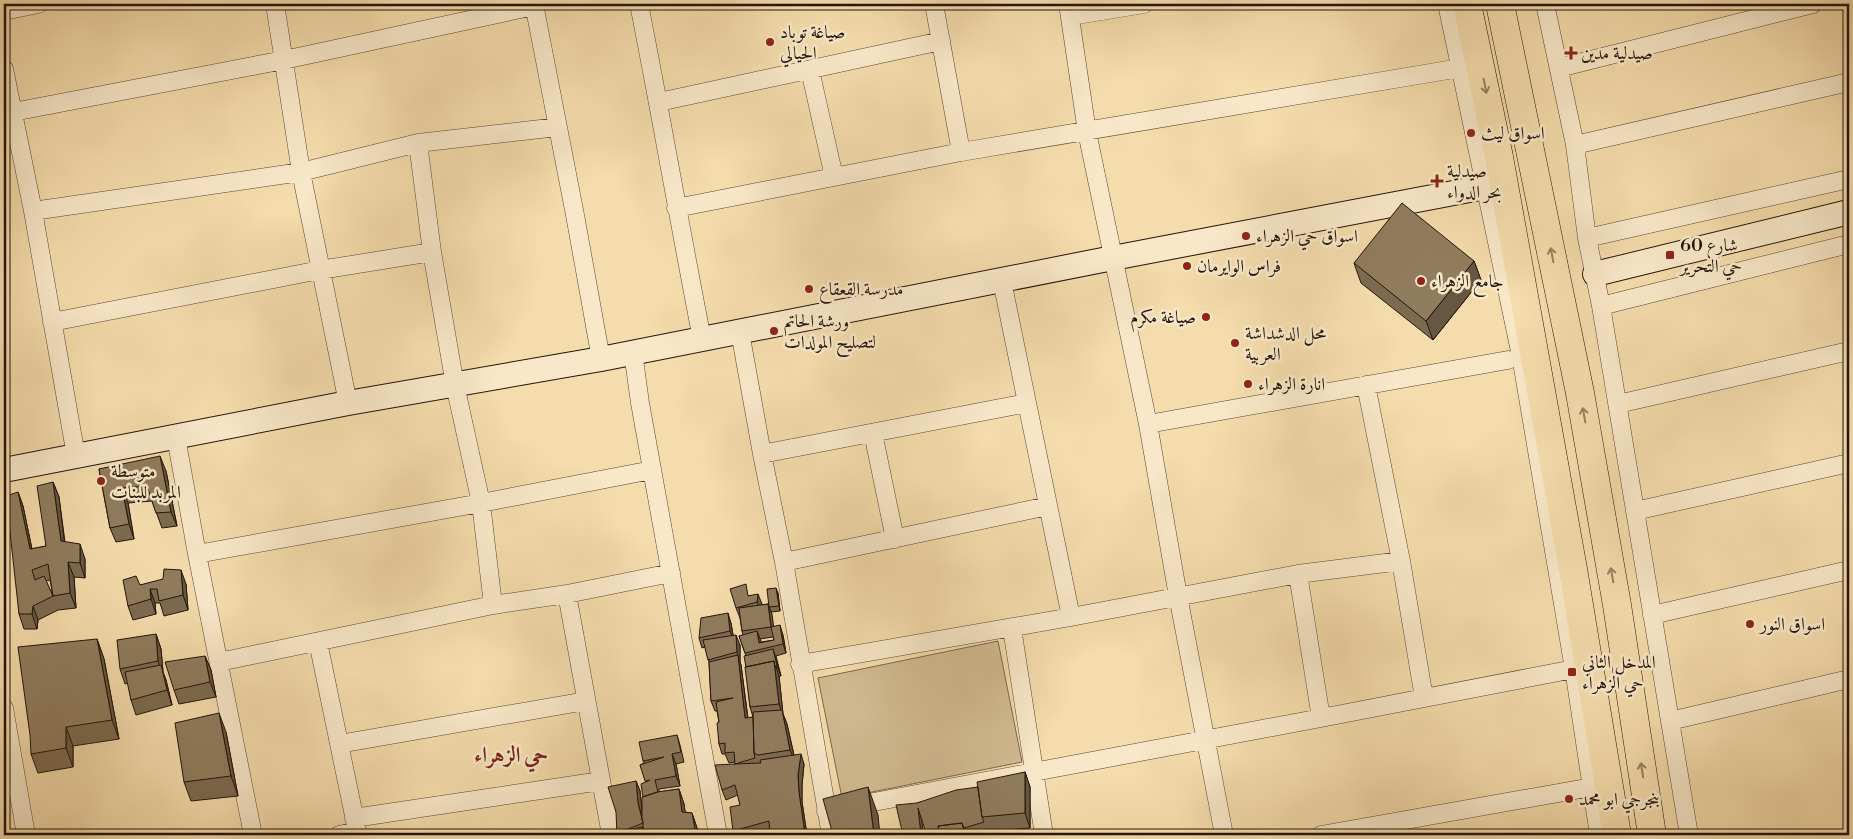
<svg xmlns="http://www.w3.org/2000/svg" width="1853" height="839" font-family="'Libre Bodoni',Amiri,serif">
  <style>
    .green { fill: #d1ba90; stroke: #7a674c }
    .lines { fill: none; stroke-linecap: round; stroke-linejoin: round }
    .street-casing { stroke: #584632; stroke-width: 19 }
    .secondary-casing { stroke: #231409; stroke-width: 26 }
    .primary-casing { stroke: #231409; stroke-width: 29 }
    .street { stroke: #f8e8c9; stroke-width: 18 }
    .secondary { stroke: #f8e8c9; stroke-width: 24 }
    .primary { stroke: #f5dcac; stroke-width: 28 }
    .wall { fill: #7c6b51; stroke: #231409; fill-rule: evenodd }
    .shaded-wall { fill: #655742; stroke: #231409 }
    .building { fill: #907c5e; stroke: #231409; fill-rule: evenodd }
    .oneway { stroke: #968263 }
    .poi-dot { fill: #8f2418; stroke: #f8e8c9; stroke-width: 2 }
    .labels { text-anchor: middle; dominant-baseline: central; stroke-width: 5; stroke-linejoin: round; paint-order: stroke }
    .poi-label { font-size: 18px; fill: #231409; stroke: #f8e8c9; text-anchor: start }
    .district-label { font-size: 22px; font-weight: bold; fill: #7a1f14; stroke: #f8e8c9 }
  </style>
  <rect width="100%" height="100%" fill="#f5dcac"/>
  <filter id="stains"><feTurbulence type="fractalNoise" baseFrequency=".004" numOctaves="4"/><feColorMatrix values="0 0 0 0 .2 0 0 0 0 .09 0 0 0 0 .02 0 0 0 .5 -.17"/></filter>
  <radialGradient id="worn" r=".72"><stop offset=".6" stop-color="#630" stop-opacity="0"/><stop offset="1" stop-color="#630" stop-opacity=".3"/></radialGradient>
  <path class="green" d="M998,641L1022,762L842,798L818,678Z"/>
  <g class="lines">
    <defs>
      <path id="street" d="M275,4L301,172L348,403
        M534,4L575,215L601,359
        M639,4C661,115 680,227 702,339
        M934,4L961,152
        M1068,4L1087,132L1148,424L1178,596L1224,835
        M1447,4L1521,356L1574,669L1599,835
        M1545,4L1575,145L1587,238L1601,306L1689,835
        M4,11L38,4
        M1071,16L1144,4
        M1559,68L1813,4
        M4,69L33,211L76,456
        M810,70L834,177
        M659,102L941,41
        M13,112L284,60L534,6
        M418,143L432,252L455,385L481,503L493,605
        M1575,145L1849,82
        M676,208L961,152L1460,68
        M33,211L301,172L418,143L558,127
        M1587,238L1849,179
        M1002,281L1071,617
        M1601,306L1849,244
        M52,322L320,270L432,252
        M740,332L762,454L784,562L831,835
        M633,352L640,403L718,835
        M1366,385L1401,561L1424,698
        M1618,404L1849,351
        M1148,424L1508,360
        M873,433L895,539
        M176,437L197,554L253,835
        M762,454L1027,403
        M1635,511L1849,463
        M197,554L481,503L652,470
        M784,562L1048,506
        M1298,574L1321,718
        M567,594L611,835
        M1652,615L1849,570
        M1012,628L1044,835
        M318,642L358,835
        M219,662L493,605L567,594L671,573
        M800,664L1071,617L1298,574L1401,561
        M4,708L26,835
        M1670,721L1849,679
        M339,744L586,701
        M826,811L1321,718L1574,669
        M354,818L601,781
        M339,835L357,831
        M1321,835L1592,787"/>
      <path id="secondary" d="M1595,274L1849,212
        M4,470L348,403L601,359L1113,258L1485,187"/>
      <path id="primary" d="M1467,4L1499,157L1573,569L1617,835
        M1500,4L1580,393L1617,605L1652,835"/>
    </defs>
    <use href="#street" class="street-casing"/>
    <use href="#secondary" class="secondary-casing"/>
    <use href="#primary" class="primary-casing"/>
    <use href="#street" class="street"/>
    <use href="#secondary" class="secondary"/>
    <use href="#primary" class="primary"/>
  </g>
  <path class="wall" d="M1474,261L1481,280L1433,340L1361,283L1354,263Z
    M99,469L166,471L177,526L162,528L152,501L128,503L134,539L116,542L110,528Z
    M53,482L59,497L65,542L85,559V578L74,577L76,608L58,610L38,620L37,629H24L19,614L18,492L23,506L32,549L46,546ZM50,580L53,596L46,581Z
    M186,584L188,610L164,616L160,603H155L156,614L133,620L128,606L140,585Z
    M778,593L780,611L771,612L773,626L783,635L786,653L776,656L781,676H779L783,714L787,724L794,755L804,764L802,785V802L807,835H770V832L757,835H735L733,831L740,805L738,795L726,800L722,790L735,764V762L729,763L725,754H722L719,744V722L717,711H715L711,701L709,662L705,647L702,648L699,638L731,623L733,635L740,645V662L741,665L748,718L753,717L750,707L746,667V656L739,636L743,635L742,631L740,618L736,608L750,595L762,604V605L768,604ZM773,637L774,640L761,642L760,639Z
    M156,634L161,649L163,672L166,680L172,705L136,715L131,700L128,683L125,684L120,669Z
    M97,639L104,659L119,739L73,746V767L38,773L31,754Z
    M205,656L211,670L216,697L179,704L174,690Z
    M226,732L238,796L191,801L184,782Z
    M677,735L680,745L684,762L676,764L680,786L659,789V792L679,789L684,804L685,812L692,813L697,828L699,835H617L636,781L640,791L642,813L646,782L640,765L644,763L643,761Z
    M1025,772L1030,787V828L987,832L976,835H927L917,803L978,787Z"/>
  <path class="shaded-wall" d="M1474,261L1481,280L1433,340L1426,321Z
    M160,456L166,471L177,526L171,512Z
    M53,482L59,497L66,556L61,541Z
    M122,488L128,503L134,539L129,524Z
    M18,492L23,506L35,564L30,549Z
    M80,544L85,559V578L80,563Z
    M68,562L74,577L76,608L70,593Z
    M181,570L186,584L188,610L183,595Z
    M776,588L778,593L780,611L779,606Z
    M150,589L155,603L156,614L151,599Z
    M758,594L762,604L761,612L757,602Z
    M768,604L772,614L775,637L771,627Z
    M33,606L38,620L37,629L32,614Z
    M728,613L731,623L734,641L730,631Z
    M780,625L783,635L786,653L783,644Z
    M757,631L761,641L762,649L759,643Z
    M156,634L161,649L163,672L166,680L172,705L158,661Z
    M736,635L740,645V662L741,665L749,728L745,718L738,656L737,652Z
    M97,639L104,659L119,739L112,720Z
    M773,649L776,658L781,676L777,666Z
    M205,656L211,670L216,697L210,682Z
    M774,661L779,676L783,714L787,724L796,765L790,750L783,716L779,704Z
    M219,713L226,732L238,796L231,776Z
    M66,727L73,746V767L66,748Z
    M672,754L676,764L680,786L676,776Z
    M801,754L804,764L802,785V802L807,835H805L799,792L798,775Z
    M1025,772L1030,787V828L1025,813Z
    M636,781L640,791L643,820L638,803Z
    M868,787L878,815L880,835H874Z
    M679,789L684,804L687,826L682,812Z
    M918,808L921,817L924,835H921Z
    M692,813L697,828L699,835H696Z"/>
  <path class="building" d="M1402,203L1474,261L1426,321L1354,263Z
    M160,456L171,512L156,513L147,486L122,488L129,524L110,528L99,469Z
    M53,482L61,541L80,544V563L68,562L70,593L53,596L33,606L32,614H19L6,496L18,492L30,549L46,546L37,486ZM48,564L53,596L44,576L35,580L32,570Z
    M164,569L181,570L183,595L159,601L157,589H150L151,599L128,606L123,580L136,576L140,585L163,579Z
    M746,584L748,596L758,594L757,602L736,608L730,589Z
    M776,588L779,606L769,607L767,589Z
    M768,604L771,627L742,631L739,608Z
    M728,613L730,631L699,638L701,618Z
    M780,625L783,644L745,653L739,636L757,631L759,643L774,640L771,627Z
    M156,634L158,661L120,669L117,640Z
    M736,635L737,652L708,660L703,640Z
    M97,639L112,720L66,727V748L31,754L30,735L18,647Z
    M773,649L777,666H775L774,661L746,667L744,656Z
    M738,655L745,718L753,717L754,753L755,758L735,764L761,763L760,760L801,754L798,775L799,792L805,835H770L769,821L733,831L730,807L740,805L735,785L722,790L715,765L735,764L734,752L725,753V743L719,744L717,723L719,722L716,702L733,698L711,701L709,662Z
    M205,656L210,682L174,690L165,662Z
    M774,661L779,704L750,707L745,667Z
    M161,665L167,690L131,700L125,672Z
    M782,710L790,750L758,755L754,753L753,712Z
    M219,713L231,776L184,782L175,723Z
    M677,735L681,752L672,754L676,776L655,780L658,792L643,797L641,784L650,780L645,781L640,765L664,757L643,761L639,742Z
    M1025,772V813L982,817L977,782Z
    M636,781L638,803L643,823L623,831L643,827V833L644,835H617L616,812L608,787Z
    M868,787L874,835H833L823,799Z
    M978,787L982,817L984,822L964,828L962,823L938,826L939,831L926,833L918,808L921,835L920,833L909,835H903L896,805L917,803L956,790Z
    M679,789L682,812L692,813L696,835H651L649,830L643,833V822L642,819V797L657,792Z
    M962,823L965,835H940L938,826Z
    M939,831L940,835H929Z
    M920,833V835H909Z"/>
  <defs><path id="oneway-shaft" d="M-6 0H5M1.5-3L5.5 0L1.5 3" fill="none" stroke-width="1.6" stroke-linecap="round" stroke-linejoin="round" transform="scale(1.25)"/></defs>
  <g class="oneway">
    <use href="#oneway-shaft" transform="translate(1485 86) rotate(79)"/>
    <use href="#oneway-shaft" transform="translate(1552 255) rotate(-101)"/>
    <use href="#oneway-shaft" transform="translate(1584 415) rotate(-100)"/>
    <use href="#oneway-shaft" transform="translate(1612 575) rotate(-100)"/>
    <use href="#oneway-shaft" transform="translate(1642 770) rotate(-99)"/>
  </g>
  <g class="poi-dot">
    <circle cx="770" cy="42" r="5"/>
    <path d="M1568.5 45.5h5v5h5v5h-5v5h-5v-5h-5v-5h5z"/>
    <circle cx="1471" cy="133" r="5"/>
    <path d="M1434.5 173.5h5v5h5v5h-5v5h-5v-5h-5v-5h5z"/>
    <circle cx="1246" cy="236" r="5"/>
    <rect x="1665" y="250" width="10" height="10" rx="2.5"/>
    <circle cx="1187" cy="266" r="5"/>
    <circle cx="1421" cy="281" r="5"/>
    <circle cx="809" cy="289" r="5"/>
    <circle cx="1206" cy="317" r="5"/>
    <circle cx="774" cy="331" r="5"/>
    <circle cx="1235" cy="343" r="5"/>
    <circle cx="1248" cy="384" r="5"/>
    <circle cx="101" cy="481" r="5"/>
    <circle cx="1750" cy="624" r="5"/>
    <rect x="1567" y="667" width="10" height="10" rx="2.5"/>
    <circle cx="1569" cy="799" r="5"/>
  </g>
  <g class="labels">
    <g class="poi-label">
      <text x="780" y="32">صياغة توباد<tspan x="780" dy="21">الحيالي</tspan></text>
      <text x="1581" y="53">صيدلية مدين</text>
      <text x="1481" y="133">اسواق ليث</text>
      <text x="1447" y="171">صيدلية<tspan x="1447" dy="21">بحر الدواء</tspan></text>
      <text x="1256" y="236">اسواق حي الزهراء</text>
      <text x="1680" y="245">شارع 60<tspan x="1680" dy="21">حي التحرير</tspan></text>
      <text x="1197" y="266">فراس الوايرمان</text>
      <text x="1431" y="281">جامع الزهراء</text>
      <text x="819" y="289">مدرسة القعقاع</text>
      <text x="1196" y="317" text-anchor="end">صياغة مكرم</text>
      <text x="784" y="321">ورشة الحاتم<tspan x="784" dy="21">لتصليح المولدات</tspan></text>
      <text x="1245" y="333">محل الدشداشة<tspan x="1245" dy="21">العربية</tspan></text>
      <text x="1258" y="384">انارة الزهراء</text>
      <text x="111" y="471">متوسطة<tspan x="111" dy="21">المربد للبنات</tspan></text>
      <text x="1760" y="624">اسواق النور</text>
      <text x="1582" y="662">المدخل الثاني<tspan x="1582" dy="21">حي الزهراء</tspan></text>
      <text x="1579" y="799">بنجرجي ابو محمد</text>
    </g>
    <g class="district-label">
      <text x="511" y="755">حي الزهراء</text>
    </g>
  </g>
  <rect width="1853" height="839" fill="none" stroke="#f5dcac" stroke-width="20"/>
  <rect x="5" y="5" width="1843" height="829" fill="none" stroke="#231409" stroke-width="2.5"/>
  <rect x="10" y="10" width="1833" height="819" fill="none" stroke="#231409"/>
  <rect width="100%" height="100%" filter="url(#stains)"/>
  <rect width="100%" height="100%" fill="url(#worn)"/>
</svg>
